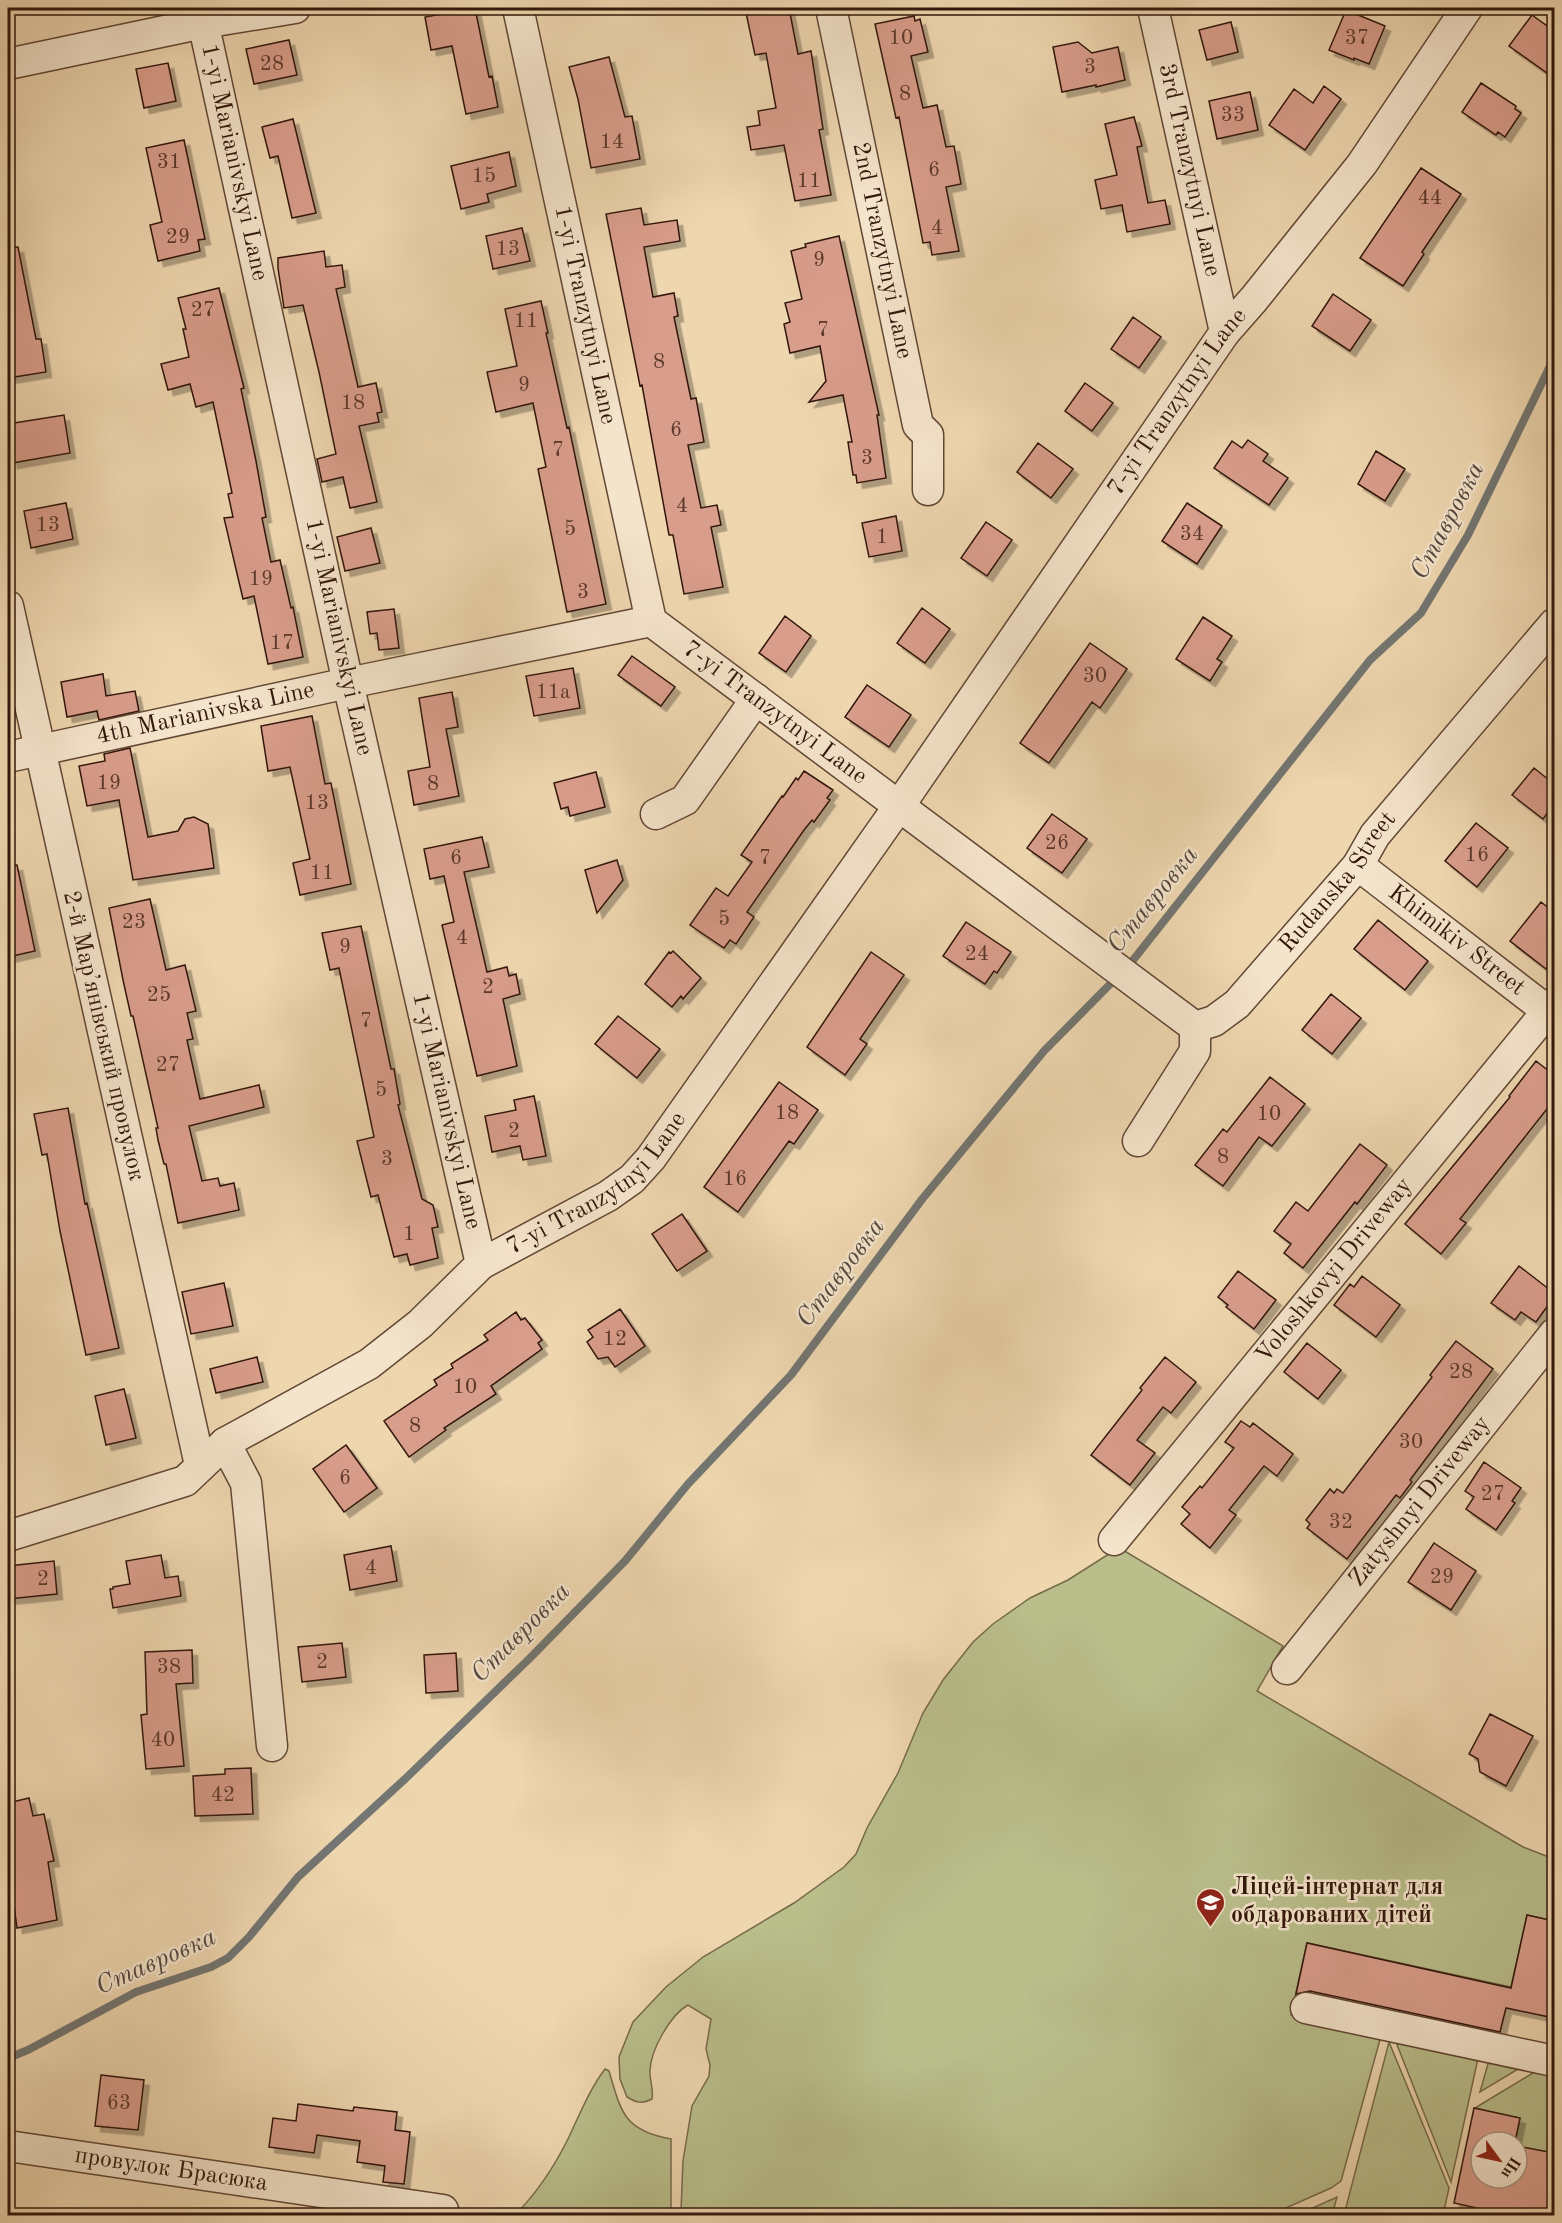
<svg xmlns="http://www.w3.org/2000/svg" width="1562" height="2223" font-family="'Old Standard TT',serif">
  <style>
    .green { fill: #b9be8b; stroke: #766a4b; stroke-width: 1.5 }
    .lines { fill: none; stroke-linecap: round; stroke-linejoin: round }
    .stream { stroke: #737672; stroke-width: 8 }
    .building { fill: #d99d8b; stroke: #32170b; stroke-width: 1.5; filter: url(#shadow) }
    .minor-casing { stroke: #614734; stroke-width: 33 }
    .minor { stroke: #f4e4cb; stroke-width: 30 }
    .labels { text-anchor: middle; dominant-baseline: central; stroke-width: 5; stroke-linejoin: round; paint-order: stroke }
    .number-label { font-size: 21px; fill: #5c382b }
    .street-label { font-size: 24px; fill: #32170b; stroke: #f4e4cb }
    .poi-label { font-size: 24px; font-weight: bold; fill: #32170b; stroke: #f4e4cb; text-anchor: start }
    .water-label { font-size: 26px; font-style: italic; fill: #53473f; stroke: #f4e4cb }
  </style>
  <defs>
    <filter id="shadow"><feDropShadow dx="5.5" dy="5.5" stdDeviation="0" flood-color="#0004"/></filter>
  </defs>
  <rect width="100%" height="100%" fill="#eed6af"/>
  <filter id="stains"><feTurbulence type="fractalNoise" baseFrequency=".00333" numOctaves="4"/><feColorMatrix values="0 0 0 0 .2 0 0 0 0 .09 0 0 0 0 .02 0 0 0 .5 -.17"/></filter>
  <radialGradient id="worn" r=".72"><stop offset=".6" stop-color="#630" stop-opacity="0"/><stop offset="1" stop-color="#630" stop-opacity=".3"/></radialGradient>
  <path class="green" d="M1115,1550H1123L1283,1646L1257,1691L1523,1847L1554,1859V1921L1527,1915L1511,1987L1307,1943L1291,2015L1381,2036L1341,2181L1331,2188L1270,2215H683L681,2210L683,2161L692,2106L709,2076L710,2065L706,2049L711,2019L688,2005C670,2015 651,2050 650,2070C649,2080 654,2089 652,2099C642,2104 637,2103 627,2097L620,2079L619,2057L633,2022L666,1987L703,1957L794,1903L844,1867L856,1854L867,1828L898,1773L923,1713L943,1680L973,1642L993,1624L1030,1598L1068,1580Z
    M1394,2037L1479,2054L1451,2182Z
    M1389,2042L1449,2188L1443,2215H1344Z
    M1490,2057L1525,2065L1480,2092Z
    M1541,2068L1554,2071V2153L1517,2146V2142H1515L1520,2118L1475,2108Z
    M605,2069L609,2071C621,2112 624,2131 671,2139V2215H515C537,2193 554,2167 568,2139C579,2116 589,2090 605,2069Z
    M1337,2197L1332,2215H1297Z"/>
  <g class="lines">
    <path class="stream" d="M8,2058L28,2050L136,1992L211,1967L228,1958L249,1937L298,1877L405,1779L530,1658L625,1561L688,1484L791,1375L923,1198L1044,1051L1130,964L1370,660L1421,613L1468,535L1554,358"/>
  </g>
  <path class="building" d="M475,8L489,77L492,76L498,107L466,114L452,46L431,50L425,17Z
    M745,8H789L798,54L811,51L823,129L819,130L831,195L795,201L784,145L751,150L747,127L760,125L758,111L776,108L766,53L755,55Z
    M1346,10L1385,26L1369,64L1354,58V60L1329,50Z
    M1532,15L1554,31V78L1509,46Z
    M914,16L915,21L920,19L928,52L911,56L923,108L937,105L946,147L954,146L961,184L946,187L959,251L932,255L930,242L923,243L899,117L896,118L875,24Z
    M1231,22L1238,52L1207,60L1199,30Z
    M289,40L297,75L254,84L246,49Z
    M1078,42L1092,53L1118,47L1125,80L1096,87V85L1062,92L1053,47Z
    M609,57L625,117L632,116L640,159L591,168L578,99L569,67Z
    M168,63L176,101L144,108L136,69Z
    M1481,83L1516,106L1515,109L1521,113L1505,137L1498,132L1496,135L1462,112Z
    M1324,86L1341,99L1305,150L1269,125L1294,89L1313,103Z
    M1250,92L1258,130L1217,139L1209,101Z
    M1134,117L1142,146L1137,147L1148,203L1165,200L1170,224L1127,232L1122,205L1101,209L1095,180L1117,175L1105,124Z
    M293,119L316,213L292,218L278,156L270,158L262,127Z
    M184,140L205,239L198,240L200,251L158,261L150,225L162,222L146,148Z
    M509,152L516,186L487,194L489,202L461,209L451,166Z
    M1421,168L1461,194L1422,252L1424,254L1403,286L1360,258Z
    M641,208L644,225L677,220L680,241L644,247L653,297L674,293L678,316L674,317L691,399L696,398L704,442L688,445L701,508L717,505L721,525L711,527L723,587L684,594L673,535H669L642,385L640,386L606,214Z
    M522,228L530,261L493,269L486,236Z
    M839,236L879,415H877L886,478L857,483L856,475H853L848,442H852L843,395L809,402L826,381L820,346L790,353L784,324L790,322L785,303L802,299L791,251L806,247L805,244Z
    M18,247L36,339H41L46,372L8,378V248Z
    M324,251L326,267L342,265L345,287L336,289L358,387L376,383L382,412L377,413L379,422L359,426L377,502L350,508L343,477L322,482L317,459L336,454L319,372L303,305L284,308L278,268V258Z
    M219,288L244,388L241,389L256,461L266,517L262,518L271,562L280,560L291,608L293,607L303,657L268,664L254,596L243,599L224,518L233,517L228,494L232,493L213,402L196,407L190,384L168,390L161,364L189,357L183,329H186L178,298Z
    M1333,294L1371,320L1350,351L1312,326Z
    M541,301L548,333H546L567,428L569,427L606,604L567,612L538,469L546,467L533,403L496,412L487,372L517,366L505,309Z
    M1133,317L1161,337L1139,368L1111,349Z
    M1085,383L1113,403L1092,431L1065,411Z
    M64,415L70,453L12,463L8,424Z
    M1248,440L1268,454L1263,461L1288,478L1269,505L1214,468L1232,441L1242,448Z
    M1038,443L1073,469L1051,498L1017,472Z
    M1376,451L1405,469L1385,501L1358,484Z
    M66,503L73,539L31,548L24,511Z
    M1187,503L1222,526L1197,564L1162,541Z
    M896,516L902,551L869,557L862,523Z
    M986,522L1012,540L987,576L961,558Z
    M371,528L380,563L345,571L337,537Z
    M922,608L950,629L925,663L897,643Z
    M394,609L399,648L379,650L377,633L370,634L367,612Z
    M785,616L811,636L786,672L759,653Z
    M1203,617L1232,636L1217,659L1222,662L1210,681L1176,659Z
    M1090,643L1127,669L1100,708L1092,702L1049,763L1020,743Z
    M632,656L675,687L661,706L618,675Z
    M573,668L580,708L534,716L526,676Z
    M103,674L106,696L135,691L139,711L99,720L97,711L67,717L61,682Z
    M867,685L911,715L889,747L845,717Z
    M452,692L458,727L446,729L459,796L414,805L408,771L430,767L419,698Z
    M312,716L325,784L331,783L351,884L300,895L293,863L310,859L290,767L268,771L261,726Z
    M130,748L148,837L178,831L185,819L194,817L208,824L214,868L133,880L119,800L87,806L79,766L105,761L104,754Z
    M1534,768L1554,784V804L1543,819L1512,795Z
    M804,771L833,790L827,798L830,800L814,822L812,820L804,830L747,912L754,917L736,944L730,940L724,948L690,925L716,888L728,896L752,862L741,855L782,796L783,797L796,778L798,780Z
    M596,772L605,807L570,816L568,807L561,809L554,783Z
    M1052,814L1087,839L1062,873L1027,848Z
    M1476,823L1508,848L1477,887L1445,861Z
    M482,837L489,867L464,872L487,972L507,967L509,976L516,974L520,994L503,999L517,1066L477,1076L442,925L454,922L444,876L430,879L424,849Z
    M617,860L623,880L597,913L585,870Z
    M17,865L35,951L8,957V866Z
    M150,899L166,970L185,965L196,1011L187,1013L193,1039L187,1040L200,1099L259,1085L264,1107L189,1126L202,1181L218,1178L220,1186L234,1183L239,1210L178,1223L166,1164H164L158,1140L156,1128H158L133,1016H131L123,980L109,908Z
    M1541,902L1554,912V958L1546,969L1510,941Z
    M1378,920L1428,961L1405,990L1354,949Z
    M966,922L1011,952L997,973L994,971L985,984L943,956Z
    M361,926L391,1069H394L400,1104L398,1105L422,1199L433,1205L438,1227L432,1228L438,1258L410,1265L407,1254L394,1257L378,1195L371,1197L357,1141L374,1137L339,968L330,970L322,933Z
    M673,951L701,978L683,999L681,996L672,1007L645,984L669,952L671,953Z
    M871,952L904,975L860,1039L867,1044L845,1075L807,1047Z
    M1331,994L1361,1018L1332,1054L1302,1030Z
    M618,1016L660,1049L637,1078L595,1044Z
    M1536,1061L1554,1075V1100L1460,1219L1466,1223L1441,1254L1405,1224L1510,1097L1509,1096Z
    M1270,1077L1305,1104L1272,1146L1259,1137L1223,1186L1195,1165L1223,1129L1227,1132Z
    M779,1082L818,1110L794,1144L789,1141L738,1212L704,1187Z
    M534,1096L546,1156L523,1160L520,1146L492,1152L485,1116L516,1110L514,1100Z
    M68,1108L85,1204L87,1203L119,1348L86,1355L60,1231L47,1154L42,1155L34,1114Z
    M1360,1144L1387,1165L1357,1204L1355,1202L1303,1268L1284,1253L1291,1244L1274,1231L1296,1202L1308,1211Z
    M682,1214L707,1251L677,1271L652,1234Z
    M1519,1266L1554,1293V1297L1536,1322L1521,1312L1515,1320L1491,1303Z
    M1238,1271L1276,1300L1254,1329L1226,1307L1228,1305L1218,1297Z
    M1362,1276L1400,1305L1376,1337L1334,1305L1350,1284L1354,1287Z
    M224,1283L233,1326L191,1334L182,1292Z
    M620,1309L645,1346L615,1367L608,1357L598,1359L587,1342L593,1337L588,1330Z
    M516,1312L521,1320L525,1318L542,1340L538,1343L542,1349L491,1386L496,1394L444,1428L446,1430L409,1457L384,1421L437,1385L434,1380L453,1368L451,1364L488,1340L484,1335Z
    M1456,1341L1493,1369L1410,1480L1412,1482L1400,1498L1396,1495L1347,1559L1307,1528L1310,1524L1306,1520L1330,1489L1334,1493L1337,1489L1343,1493L1432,1377L1430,1375Z
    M1307,1343L1341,1370L1318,1399L1284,1372Z
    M257,1357L263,1382L216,1393L210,1369Z
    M1165,1357L1196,1382L1171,1413L1163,1407L1137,1440L1155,1453L1130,1485L1091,1455L1142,1390L1140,1388Z
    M124,1389L136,1438L106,1445L95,1396Z
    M1241,1421L1250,1427L1253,1423L1293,1454L1277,1476L1264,1466L1229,1510L1236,1515L1210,1548L1181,1524L1190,1514L1182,1507L1200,1486L1202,1488L1234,1448L1225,1442Z
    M346,1445L377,1488L344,1512L313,1469Z
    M1484,1462L1521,1488L1512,1501L1515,1503L1496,1530L1466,1509L1474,1497L1465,1491Z
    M1434,1543L1476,1571L1451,1610L1408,1582Z
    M391,1546L397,1581L350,1590L344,1555Z
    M161,1555L165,1578L178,1576L181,1596L113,1608L110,1589H113V1587L130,1584L126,1561Z
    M54,1561L57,1594L8,1599V1566Z
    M342,1643L346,1677L302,1682L298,1647Z
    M192,1650L193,1683L176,1684L184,1766L146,1769L141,1715L147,1714L145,1652Z
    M456,1653L458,1691L426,1693L424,1655Z
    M1490,1714L1533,1736L1506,1786L1480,1772L1478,1759L1469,1754Z
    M251,1768L253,1814L195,1816L193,1776L225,1774V1769Z
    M29,1798L33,1816L44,1814L54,1861L48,1862L57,1920L17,1928L8,1860V1803Z
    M1527,1915L1554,1921V2018L1506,2008L1500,2032L1310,1991L1296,1994L1307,1943L1511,1988Z
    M101,2075L144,2080L138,2130L95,2126Z
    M298,2104L353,2111L354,2107L397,2112L395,2130L410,2132L404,2184L383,2182L385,2166L357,2162L360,2141L317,2135L314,2153L269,2147L273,2118L296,2121Z
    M1474,2108L1520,2118L1515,2142H1481V2178H1517V2146L1554,2153V2216H1513L1454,2203Z"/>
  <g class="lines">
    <defs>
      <g id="minor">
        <path id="s1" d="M200,8L348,683L481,1264"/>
        <path id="s2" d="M518,8L651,621"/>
        <path id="s3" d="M831,8L918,425L928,435V490"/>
        <path id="s4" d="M1153,8L1225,332"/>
        <path d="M8,64L203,23L295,8"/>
        <path d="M8,606L200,1465"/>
        <path id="s5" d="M651,621L1195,1027"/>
        <path id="s6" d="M8,757L348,683L651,621"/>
        <path d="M656,814L685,800L756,699"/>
        <path id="s7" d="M1358,865L1554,1016"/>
        <path id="s8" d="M1195,1027L1214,1021L1237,1004L1358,865L1375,835L1554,624"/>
        <path d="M1138,1141L1195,1051V1027"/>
        <path d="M225,1443L246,1483L272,1746"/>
        <path id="s9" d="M8,1536L185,1481L225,1443L369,1364L420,1324L481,1264L608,1196L632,1179L651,1158L899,806L1225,332L1254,299L1362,164L1467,8"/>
        <path id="s10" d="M1114,1540L1554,1003"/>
        <path id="s11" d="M1287,1669L1554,1334"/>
        <path d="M1306,2008L1554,2061"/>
        <path id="s12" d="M8,2146L443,2210"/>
      </g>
    </defs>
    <use href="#minor" class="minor-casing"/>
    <use href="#minor" class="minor"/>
  </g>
  <defs>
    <symbol id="school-pin" viewBox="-11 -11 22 30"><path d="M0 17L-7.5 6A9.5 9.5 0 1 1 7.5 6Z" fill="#8f2418" stroke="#f4e4cb"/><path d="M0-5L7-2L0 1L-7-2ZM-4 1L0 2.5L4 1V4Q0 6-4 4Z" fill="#fff"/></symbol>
  </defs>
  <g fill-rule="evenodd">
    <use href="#school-pin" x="1194" y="1886" width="33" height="45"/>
  </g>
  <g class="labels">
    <g class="number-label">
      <text x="901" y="38">10</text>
      <text x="1357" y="38">37</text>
      <text x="272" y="64">28</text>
      <text x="1090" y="67">3</text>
      <text x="905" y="94">8</text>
      <text x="1233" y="115">33</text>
      <text x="612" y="142">14</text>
      <text x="169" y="162">31</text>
      <text x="934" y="170">6</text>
      <text x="484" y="176">15</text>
      <text x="809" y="181">11</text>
      <text x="1430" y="198">44</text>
      <text x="937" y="228">4</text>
      <text x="178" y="237">29</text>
      <text x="508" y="249">13</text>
      <text x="819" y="260">9</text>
      <text x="203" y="310">27</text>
      <text x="526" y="321">11</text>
      <text x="823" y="330">7</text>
      <text x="659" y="362">8</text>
      <text x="524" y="385">9</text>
      <text x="353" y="403">18</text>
      <text x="676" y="430">6</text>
      <text x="558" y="450">7</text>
      <text x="867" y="458">3</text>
      <text x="682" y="506">4</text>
      <text x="48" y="525">13</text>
      <text x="570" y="529">5</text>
      <text x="1192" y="534">34</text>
      <text x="882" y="537">1</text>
      <text x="261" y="579">19</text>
      <text x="583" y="592">3</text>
      <text x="282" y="643">17</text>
      <text x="1095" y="676">30</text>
      <text x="553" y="692">11а</text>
      <text x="109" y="783">19</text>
      <text x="433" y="784">8</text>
      <text x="317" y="803">13</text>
      <text x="1057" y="843">26</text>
      <text x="1477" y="855">16</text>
      <text x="456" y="858">6</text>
      <text x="765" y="858">7</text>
      <text x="322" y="873">11</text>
      <text x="724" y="919">5</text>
      <text x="134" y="922">23</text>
      <text x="462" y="938">4</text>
      <text x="345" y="947">9</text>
      <text x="977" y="954">24</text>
      <text x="488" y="987">2</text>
      <text x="159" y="995">25</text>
      <text x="366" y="1021">7</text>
      <text x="168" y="1065">27</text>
      <text x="381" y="1090">5</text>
      <text x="787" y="1113">18</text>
      <text x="1269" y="1114">10</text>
      <text x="514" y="1131">2</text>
      <text x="1223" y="1157">8</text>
      <text x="387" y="1159">3</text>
      <text x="735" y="1179">16</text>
      <text x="409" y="1234">1</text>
      <text x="615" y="1339">12</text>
      <text x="1461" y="1372">28</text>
      <text x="465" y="1387">10</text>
      <text x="415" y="1426">8</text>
      <text x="1411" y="1442">30</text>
      <text x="345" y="1478">6</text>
      <text x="1493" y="1494">27</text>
      <text x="1341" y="1522">32</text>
      <text x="371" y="1568">4</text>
      <text x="1442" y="1577">29</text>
      <text x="43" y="1579">2</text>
      <text x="322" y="1662">2</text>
      <text x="169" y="1667">38</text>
      <text x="163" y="1740">40</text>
      <text x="223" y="1795">42</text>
      <text x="119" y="2103">63</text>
    </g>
    <g class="street-label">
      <text stroke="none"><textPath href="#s1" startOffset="158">1-yi Marianivskyi Lane</textPath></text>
      <text stroke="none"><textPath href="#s4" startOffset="166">3rd Tranzytnyi Lane</textPath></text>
      <text stroke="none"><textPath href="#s3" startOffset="248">2nd Tranzytnyi Lane</textPath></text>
      <text stroke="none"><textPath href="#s2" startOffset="314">1-yi Tranzytnyi Lane</textPath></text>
      <text stroke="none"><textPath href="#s9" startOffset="1678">7-yi Tranzytnyi Lane</textPath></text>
      <text stroke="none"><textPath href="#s1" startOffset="644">1-yi Marianivskyi Lane</textPath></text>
      <text stroke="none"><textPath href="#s5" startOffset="154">7-yi Tranzytnyi Lane</textPath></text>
      <text stroke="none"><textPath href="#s6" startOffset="202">4th Marianivska Line</textPath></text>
      <text stroke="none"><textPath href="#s8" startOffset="207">Rudanska Street</textPath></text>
      <text stroke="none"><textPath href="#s7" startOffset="124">Khimikiv Street</textPath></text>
      <text transform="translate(103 1036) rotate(77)">2-й Марʼянівський провулок</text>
      <text stroke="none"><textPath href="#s1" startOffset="1130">1-yi Marianivskyi Lane</textPath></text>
      <text stroke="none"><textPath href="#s9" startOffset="698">7-yi Tranzytnyi Lane</textPath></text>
      <text stroke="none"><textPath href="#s10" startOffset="348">Voloshkovyi Driveway</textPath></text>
      <text stroke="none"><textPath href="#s11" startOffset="214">Zatyshnyi Driveway</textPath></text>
      <text stroke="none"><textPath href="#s12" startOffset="165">провулок Брасюка</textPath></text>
    </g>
    <g class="poi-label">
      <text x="1231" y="1888">Ліцей-інтернат для<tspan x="1231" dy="28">обдарованих дітей</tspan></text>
    </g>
    <g class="water-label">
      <text transform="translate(1448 521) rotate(-62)">Ставровка</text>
      <text transform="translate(1153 900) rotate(-51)">Ставровка</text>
      <text transform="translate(841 1273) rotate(-53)">Ставровка</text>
      <text transform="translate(521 1633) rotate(-45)">Ставровка</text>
      <text transform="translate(156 1962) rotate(-24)">Ставровка</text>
    </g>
  </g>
  <rect width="1562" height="2223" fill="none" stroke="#eed6af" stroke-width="30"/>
  <rect x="9" y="9" width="1544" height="2205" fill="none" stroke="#32170b" stroke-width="3"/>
  <rect x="15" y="15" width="1532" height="2193" fill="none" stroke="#32170b" stroke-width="1.5"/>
  <g transform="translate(1499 2160) rotate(123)"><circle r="28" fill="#f4e4cb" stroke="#a6927e" stroke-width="1.5"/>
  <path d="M0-4.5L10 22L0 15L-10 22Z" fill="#8f2418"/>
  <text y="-9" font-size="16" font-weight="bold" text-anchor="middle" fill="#32170b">Пн</text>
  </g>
  <rect width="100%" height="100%" filter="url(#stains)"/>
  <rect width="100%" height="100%" fill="url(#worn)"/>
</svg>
